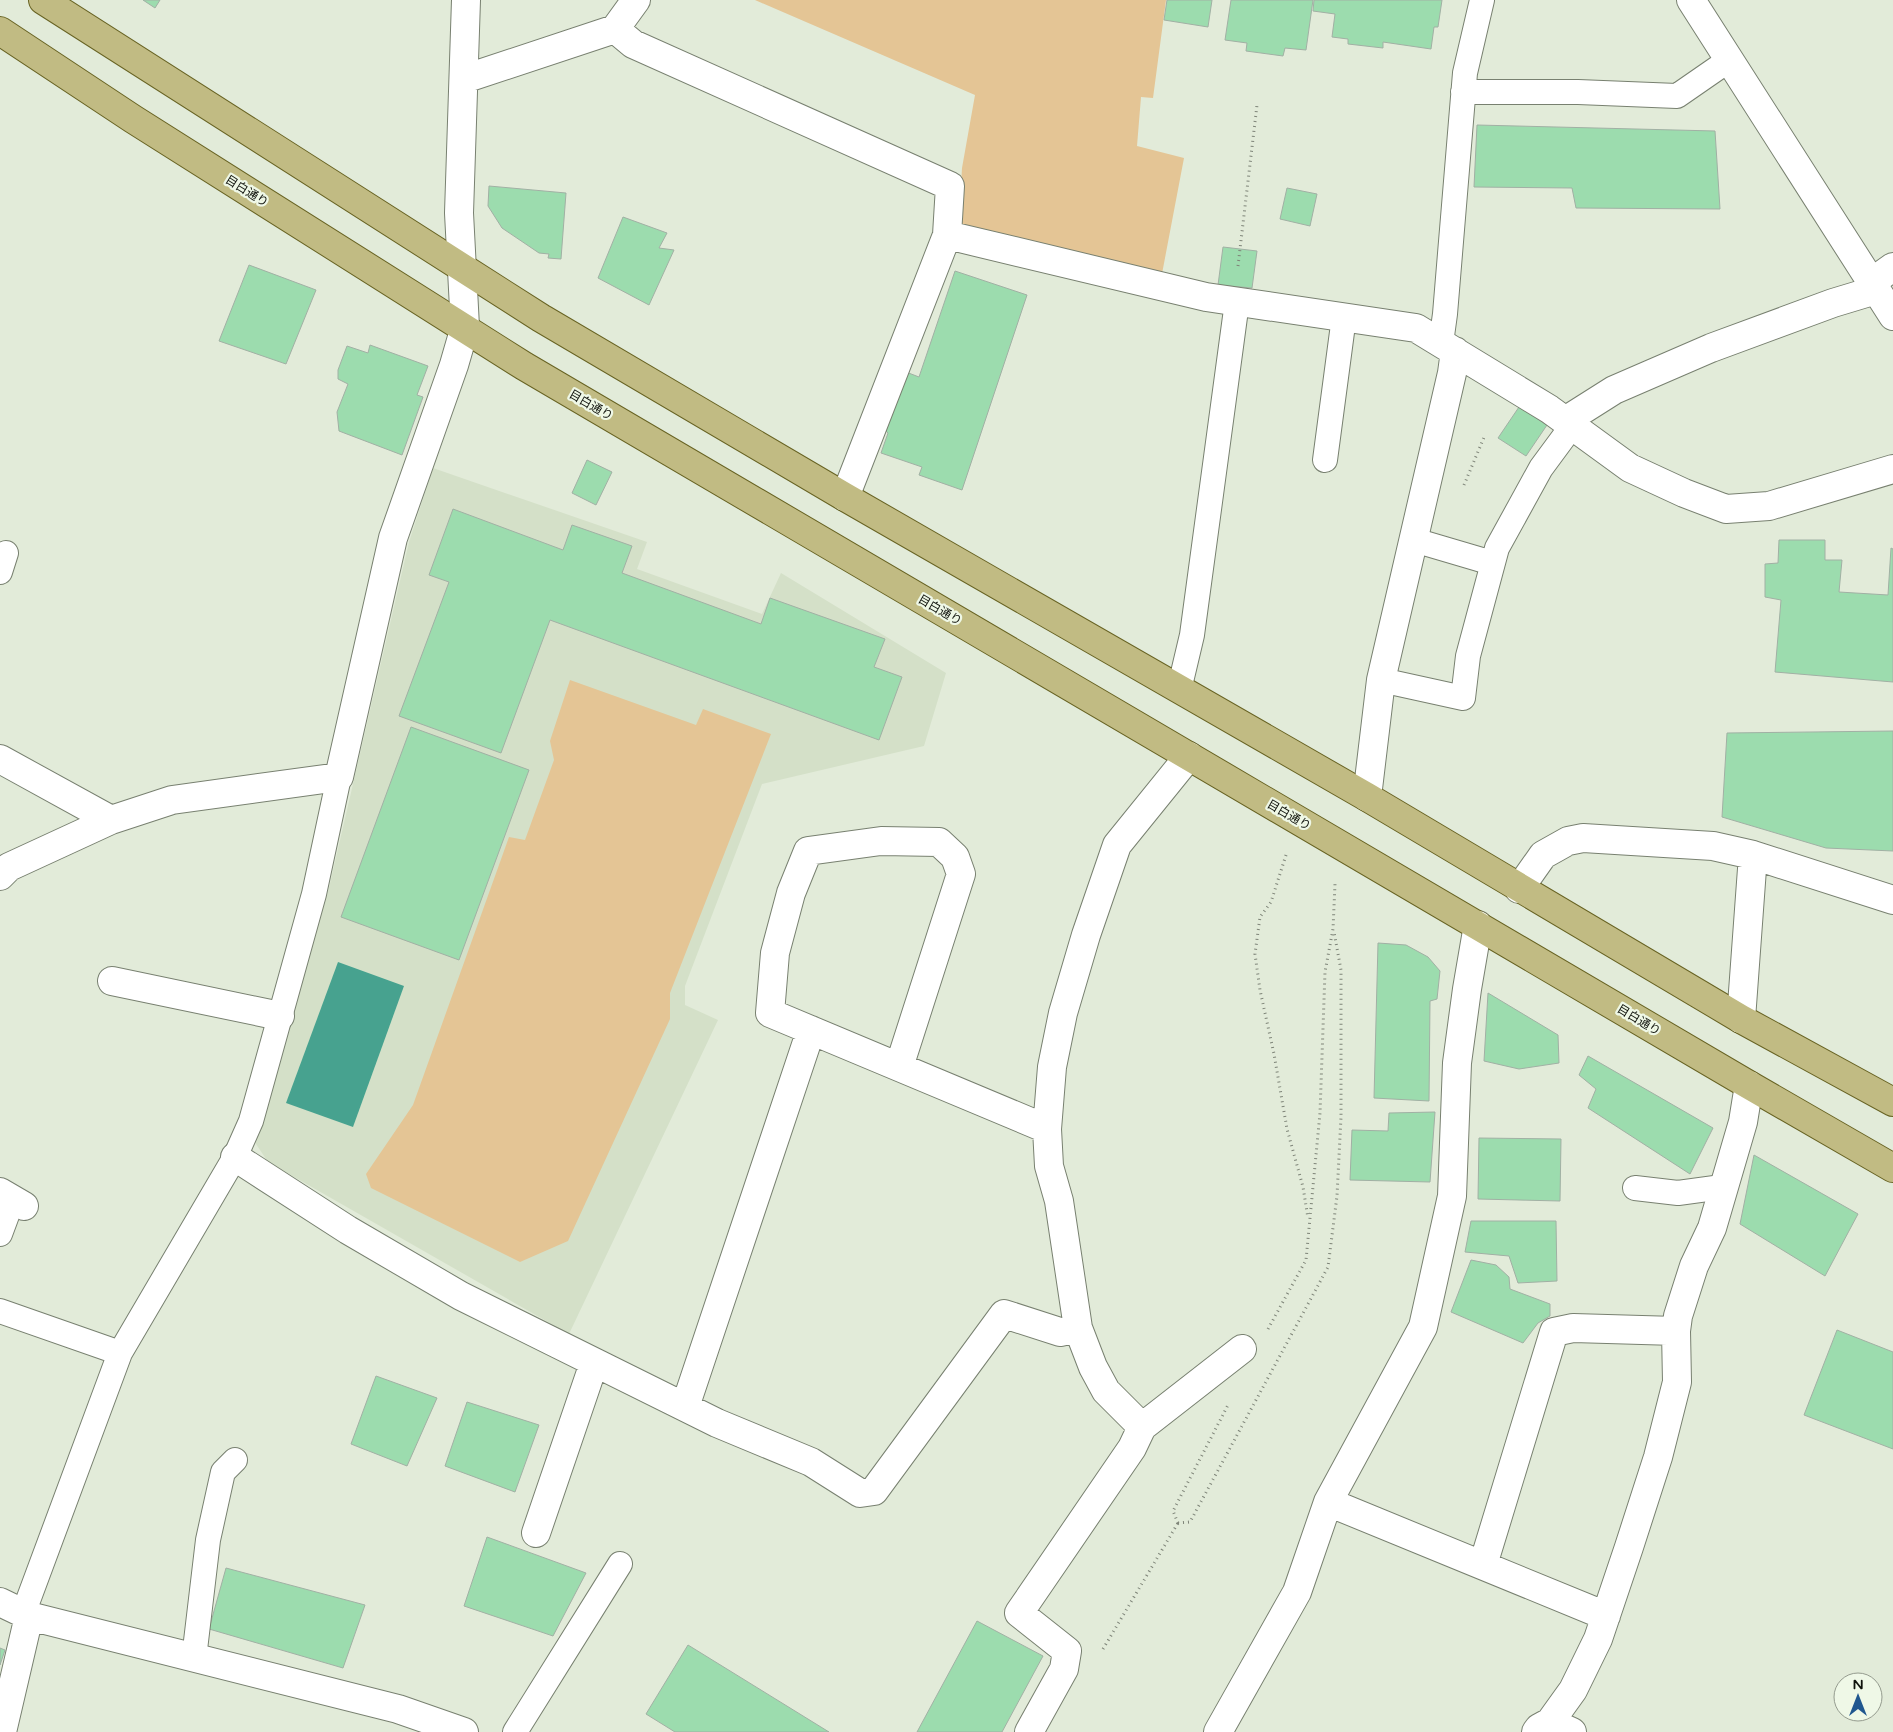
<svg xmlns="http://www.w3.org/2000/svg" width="1893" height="1732" font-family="'Varela Round','Noto Sans JP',sans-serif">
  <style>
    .built { fill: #d4e0c8 }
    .green { fill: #e4c595 }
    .water { fill: #47a28f }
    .building { fill: #9cdcae; stroke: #a1b0a4 }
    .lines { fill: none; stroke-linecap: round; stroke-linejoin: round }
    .service-casing { stroke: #788070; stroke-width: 26 }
    .minor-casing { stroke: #788070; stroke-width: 30 }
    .tertiary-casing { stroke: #788070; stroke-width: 30 }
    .primary-casing { stroke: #686323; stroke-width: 30 }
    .path { stroke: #7e8478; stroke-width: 3; stroke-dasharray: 1 4; stroke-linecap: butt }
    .service { stroke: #fff; stroke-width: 24 }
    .minor { stroke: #fff; stroke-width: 28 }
    .tertiary { stroke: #fff; stroke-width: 28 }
    .primary { stroke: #c1bb83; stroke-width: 28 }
    .labels { text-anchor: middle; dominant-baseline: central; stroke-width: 4.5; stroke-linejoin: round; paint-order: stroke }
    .street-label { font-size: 12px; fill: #0f120c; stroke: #eff8e7 }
  </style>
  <rect width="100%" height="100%" fill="#e2ebd9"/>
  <path class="built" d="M433,468L647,542L637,569L762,614L781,573L946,673L924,746L762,784L685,986V1005L718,1020L569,1334L268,1162L254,1141L328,892L409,542Z"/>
  <path class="green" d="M755,0H1166L1153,98L1141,97L1137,146L1184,158L1161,279L962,229L959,220L962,168L975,95Z
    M570,680L696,725L703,709L771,734L670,993V1019L568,1241L520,1262L371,1188L366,1174L413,1105L509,837L525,840L554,760L550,741Z"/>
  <path class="water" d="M338,962L404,986L353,1127L286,1103Z"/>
  <path class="building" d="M143,0H160L155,8Z
    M1167,0H1212L1208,27L1164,20Z
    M1231,0H1313L1306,50L1285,48L1283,56L1246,51L1247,43L1225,40Z
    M1314,0H1442L1438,27H1434L1431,49L1383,42V48L1348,44V39L1332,37L1335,14L1313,11Z
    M1477,125L1715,131L1720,209L1576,208L1572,188L1474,187Z
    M489,186L566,193L561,259L548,258L549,254L539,253L502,228L488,206Z
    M1287,188L1317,194L1310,226L1280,219Z
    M623,217L667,233L659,248L674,250L649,305L598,278Z
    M1223,247L1257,251L1252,288L1218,285Z
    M249,265L316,290L286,364L219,341Z
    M955,271L1027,295L962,490L919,475L922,467L881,453L888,433L886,431L906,372L919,377Z
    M370,345L428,366L417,395L423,397L402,455L339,431L337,412L348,384L338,379V370L347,346L368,353Z
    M1519,407L1547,425L1526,456L1498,438Z
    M587,460L612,472L596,505L572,493Z
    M453,509L563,550L572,525L632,546L622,573L761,624L770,598L885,639L874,667L902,677L879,740L550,620L501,753L399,716L449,582L429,575Z
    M1779,540H1825V560H1842L1839,592L1888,595L1891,548L1893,549V682L1775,672L1781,600L1765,597V564L1778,563Z
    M411,727L529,770L459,960L341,917Z
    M1893,731V851L1826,848L1722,817L1727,733Z
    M1378,943L1406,945L1428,957L1440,971L1437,999L1430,1001L1429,1101L1374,1098Z
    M1488,993L1558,1035L1559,1063L1519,1069L1484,1061Z
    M1588,1056L1713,1128L1690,1174L1588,1108L1596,1089L1579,1075Z
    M1435,1112L1430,1182L1350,1180L1352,1130L1388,1131L1389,1113Z
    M1479,1138L1561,1139L1560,1201L1478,1199Z
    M1754,1155L1858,1214L1825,1276L1740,1224Z
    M1471,1221H1556L1557,1281L1518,1283L1509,1256L1465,1252Z
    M1471,1260L1496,1265L1509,1277L1510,1289L1550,1304V1316L1538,1323L1523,1343L1451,1312Z
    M1837,1330L1893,1352V1449L1804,1415Z
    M376,1376L437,1398L407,1466L351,1444Z
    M467,1402L539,1425L515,1492L445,1466Z
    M487,1537L586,1573L553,1636L464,1606Z
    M226,1568L365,1605L343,1668L209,1629Z
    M977,1621L1043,1656L1002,1732H917Z
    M688,1645L829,1732H675L646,1714Z
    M0,1648L5,1650L0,1665Z"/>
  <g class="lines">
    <defs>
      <path id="service" d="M1463,92H1578L1677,96L1729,60
        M1441,343L1445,314L1465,73L1482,0
        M1325,460L1344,317
        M1414,540L1492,563
        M0,572L6,553
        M1381,680L1463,698L1468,656L1497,548L1541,468L1572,426
        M1179,690L1192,635L1237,302
        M1635,1188L1678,1193L1722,1187
        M0,1234L13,1199
        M0,1311L120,1353
        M23,1614L120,1353L235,1157L251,1121L314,894L339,777
        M194,1658L208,1540L223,1472L235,1460
        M515,1732L620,1564"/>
      <path id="minor" d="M615,29L633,44L950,186L947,235L845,497
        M464,79L615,29L636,0
        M947,235L1206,297L1416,328L1549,409L1630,468L1684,493L1726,509L1769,506L1893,469
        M1872,282L1893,267
        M1565,421L1614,390L1711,348L1833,303L1876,290
        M0,759L111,820
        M1367,797L1381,680L1452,373L1455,351
        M0,876L9,867L111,820L172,800L339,777L393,538L454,365L465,327L459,213L466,0
        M1519,889L1543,855L1568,841L1583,838L1713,846L1753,855L1893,900
        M112,981L280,1016
        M1741,1019L1753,855
        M899,1067L961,874L955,857L939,842L881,841L808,851L791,893L775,953L770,1013L1047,1129
        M235,1157L348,1230L461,1296L717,1423L811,1462L860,1493L874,1491L1004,1314L1060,1332L1078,1328
        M0,1192L24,1206
        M685,1407L811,1030
        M1142,1427L1106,1391L1093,1367L1078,1328L1059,1201L1049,1166L1047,1129L1052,1067L1063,1013L1086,935L1117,845L1189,756
        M1328,1502L1606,1616
        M536,1533L594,1363
        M1483,1565L1554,1332L1573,1328L1676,1331
        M0,1602L29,1616L398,1709L464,1732
        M1550,1722L1572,1732
        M2,1732L29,1616
        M1029,1732L1064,1669L1067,1651L1019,1613L1132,1448L1142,1427L1242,1349
        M1218,1732L1297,1592L1328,1502L1423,1327L1452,1196L1457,1063L1467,989L1478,925
        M1536,1732L1539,1728L1550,1722L1573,1690L1598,1639L1629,1547L1658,1457L1677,1382L1676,1331L1678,1316L1694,1266L1712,1228L1743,1122L1749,1085"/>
      <path id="tertiary" d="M1691,0L1893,316"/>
      <path id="primary" d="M43,0L541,318L845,497L1367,797L1741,1019L1893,1102
        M0,31L133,119L524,366L1749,1085L1893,1168"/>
    </defs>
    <use href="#service" class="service-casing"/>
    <use href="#minor" class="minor-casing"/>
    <use href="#tertiary" class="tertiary-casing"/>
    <use href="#primary" class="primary-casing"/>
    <path class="path" d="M1238,266L1257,105
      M1464,485L1485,435
      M1286,855L1271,902L1260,917L1255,954L1260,990L1274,1054L1287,1129L1303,1187L1308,1218
      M1268,1329L1306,1260L1320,1113L1325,972L1333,929L1335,884
      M1178,1523L1173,1511L1228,1405
      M1178,1523L1190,1522L1328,1267L1337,1196L1341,1117V970L1334,932
      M1103,1649L1178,1523"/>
    <use href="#service" class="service"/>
    <use href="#minor" class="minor"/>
    <use href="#tertiary" class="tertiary"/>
    <use href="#primary" class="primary"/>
  </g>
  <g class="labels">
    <g class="street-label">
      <text transform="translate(247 191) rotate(32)">目白通り</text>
      <text transform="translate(591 405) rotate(30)">目白通り</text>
      <text transform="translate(940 610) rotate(30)">目白通り</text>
      <text transform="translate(1289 815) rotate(30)">目白通り</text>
      <text transform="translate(1639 1020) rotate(31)">目白通り</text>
    </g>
  </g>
  <g transform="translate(1858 1697)"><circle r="24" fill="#eff8e7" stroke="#959c8f"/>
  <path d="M0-4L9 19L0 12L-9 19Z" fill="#20578f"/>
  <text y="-8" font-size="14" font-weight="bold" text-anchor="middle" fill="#0f120c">N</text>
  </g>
</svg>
